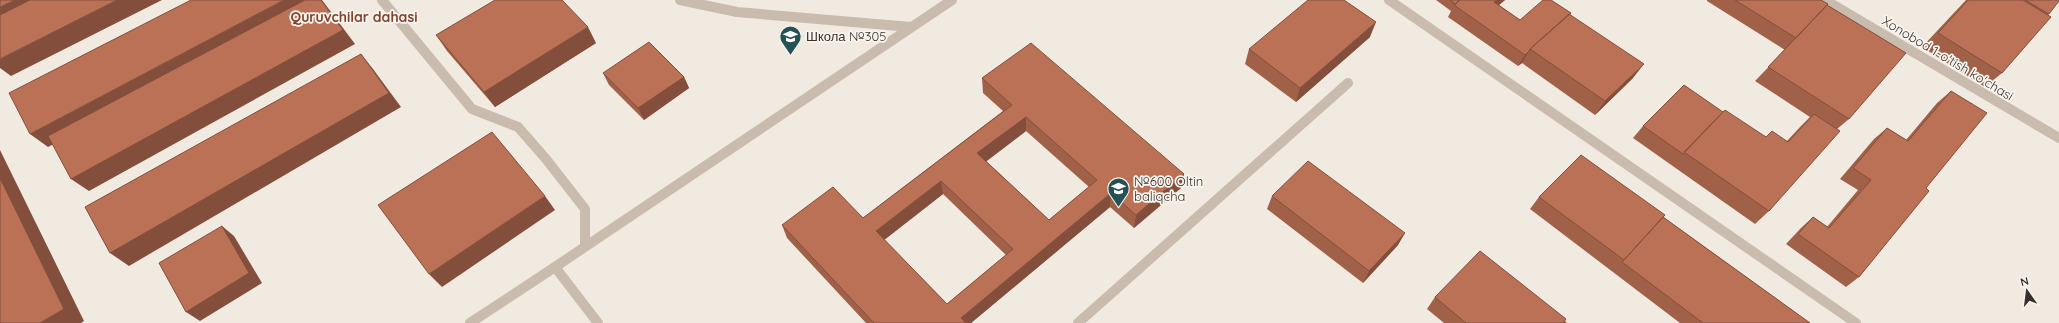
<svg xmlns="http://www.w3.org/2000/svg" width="2059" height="323" font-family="Quicksand,sans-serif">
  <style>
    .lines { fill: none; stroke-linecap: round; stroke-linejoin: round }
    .minor { stroke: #c9bbae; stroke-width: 10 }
    .wall { fill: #a16149; fill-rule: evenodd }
    .shaded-wall { fill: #834f3c }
    .building { fill: #bb7155; stroke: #834f3c; fill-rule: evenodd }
    .labels { text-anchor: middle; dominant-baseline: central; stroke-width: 3.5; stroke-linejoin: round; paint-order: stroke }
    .poi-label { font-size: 13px; fill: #38302b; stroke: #f9f4ed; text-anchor: start }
    .street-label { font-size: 13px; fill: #38302b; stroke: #f9f4ed }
    .neighbourhood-label { font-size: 14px; font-weight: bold; fill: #80432c; stroke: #f9f4ed }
  </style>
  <rect width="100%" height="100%" fill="#f1eae1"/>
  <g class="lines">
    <path class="minor" d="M382,0L472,109L518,127L546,159L585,209V247
      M680,0L737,12L911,27
      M1389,0L1856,323
      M1825,0L2059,138
      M470,323L555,267
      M598,323L555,267L952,0
      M1078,323L1348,83"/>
  </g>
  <path class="wall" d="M1436,0H1505L1499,5L1520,20L1570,14L1633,78L1595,115L1522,63L1518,66L1448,17L1451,11Z
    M1707,0H1821L1849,119L1837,129L1769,211L1755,224L1633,138L1643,126L1723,112L1766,137L1787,141L1800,127L1810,117L1755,81L1785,50L1707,1Z
    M1966,0H2059L2049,14L2002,73L1985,87L1922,47Z
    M436,35L596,43L495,107L447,51Z
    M1370,37L1296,102L1245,64L1249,49Z
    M603,73L684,77L689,88L644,120L609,85Z
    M982,78L1184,174L1181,188L1134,228L1110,207L971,323H866L787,238L782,225L863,218L1003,111L983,93ZM1026,131L1089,187L1049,220L986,161ZM943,194L1006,255L947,304L884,240Z
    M1951,91L1926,188L1859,277L1846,287L1786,244L1801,228L1813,217L1827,227L1858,190L1840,179L1874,139L1887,128L1906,140L1937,103Z
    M1272,196L1398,245L1363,283L1267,209Z
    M1539,197L1663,217L1810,323H1680L1530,209Z
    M1435,297L1565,321L1567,323H1444L1427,309Z"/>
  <path class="shaded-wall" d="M15,0H53L0,27V7Z
    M117,0H162L11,76L0,68V59Z
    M284,0H322L355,44L89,191L71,179L322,1L48,147L30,134Z
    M1497,0H1505L1488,14L1494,2Z
    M1376,22L1370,37L1296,102L1300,88Z
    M588,27L596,43L495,107L484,92Z
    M1529,51L1522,63L1518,66L1525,55Z
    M361,54L373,69L401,107L129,266L110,253Z
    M1644,64L1633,78L1595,115L1605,101Z
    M684,77L689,88L644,120L638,108Z
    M1026,117V131L979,167L977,153Z
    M0,150L84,321L81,323H40L0,178Z
    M1184,174L1181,188L1134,228L1136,215Z
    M941,181L943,194L879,244L876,231Z
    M1111,193L1110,207L971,323H962L961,318Z
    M545,196L555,210L442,287L429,274Z
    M222,226L234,236L262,283L200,321L186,312Z
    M1405,233L1398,245L1363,283L1369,271Z"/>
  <path class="building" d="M0,0H15L0,7Z
    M30,0H117L0,59V15Z
    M191,0H284L30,134L9,93Z
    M305,0H321L343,30L71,179L48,136Z
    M495,0H562L588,27L484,92L436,35Z
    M1308,0H1344L1376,22L1300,88L1249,49Z
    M1450,0H1460L1455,4Z
    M1460,0H1497L1494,2L1520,20L1543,0H1551L1571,13L1530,49L1529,51L1525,55L1454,5Z
    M1735,0H1821L1828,4L1796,38Z
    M1968,0H2023L2051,17L2002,73L1938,33Z
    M2025,0H2059V1L2049,14Z
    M1827,5L1906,53L1849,119L1768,67Z
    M1569,14L1644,64L1605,101L1530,49Z
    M649,42L684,77L638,108L603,73Z
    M1031,43L1184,174L1136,215L1111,193L961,318L966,323H874L782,225L833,187L863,218L1012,105L982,78ZM1026,117L1097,180L1049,220L977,153ZM941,181L1013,249L947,304L876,231Z
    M361,54L389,93L110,253L85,207Z
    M1684,85L1723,112L1683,154L1643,126Z
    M1951,91L1987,113L1926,188L1929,191L1859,277L1798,234L1813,217L1829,228L1871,180L1853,168L1887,128L1908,141Z
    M1725,110L1766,137L1772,131L1788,142L1814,114L1840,131L1769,211L1684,152Z
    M492,132L545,196L429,274L378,205Z
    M1581,155L1665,215L1624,260L1539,197Z
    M1308,161L1405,233L1369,271L1272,196Z
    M0,178L64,309L40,323H0Z
    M1663,217L1810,323H1703L1622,262Z
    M222,226L249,273L186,312L159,263Z
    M1480,251L1566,319L1563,323H1466L1435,297Z"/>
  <defs>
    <symbol id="school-pin" viewBox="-11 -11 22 30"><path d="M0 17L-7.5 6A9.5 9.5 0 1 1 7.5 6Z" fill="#245156" stroke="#f9f4ed"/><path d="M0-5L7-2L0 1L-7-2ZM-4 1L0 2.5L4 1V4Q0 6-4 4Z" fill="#fff"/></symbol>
  </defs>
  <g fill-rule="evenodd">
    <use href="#school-pin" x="778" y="24" width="25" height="34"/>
    <use href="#school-pin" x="1106" y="176" width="25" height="34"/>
  </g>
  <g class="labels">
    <g class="poi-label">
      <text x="806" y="36">Школа №305</text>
      <text x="1134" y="181">№600 Oltin<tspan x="1134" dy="15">baliqcha</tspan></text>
    </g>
    <g class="street-label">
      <text transform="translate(1948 58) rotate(31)">Xonobod 1-o'tish ko'chasi</text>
    </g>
    <g class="neighbourhood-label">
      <text x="354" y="17">Quruvchilar dahasi</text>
    </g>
  </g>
  <g transform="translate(2027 291) rotate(346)" stroke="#f9f4ed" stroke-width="3" paint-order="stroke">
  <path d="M0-3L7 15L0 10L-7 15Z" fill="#38302b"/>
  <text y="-6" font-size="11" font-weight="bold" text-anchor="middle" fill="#38302b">N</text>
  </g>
</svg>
